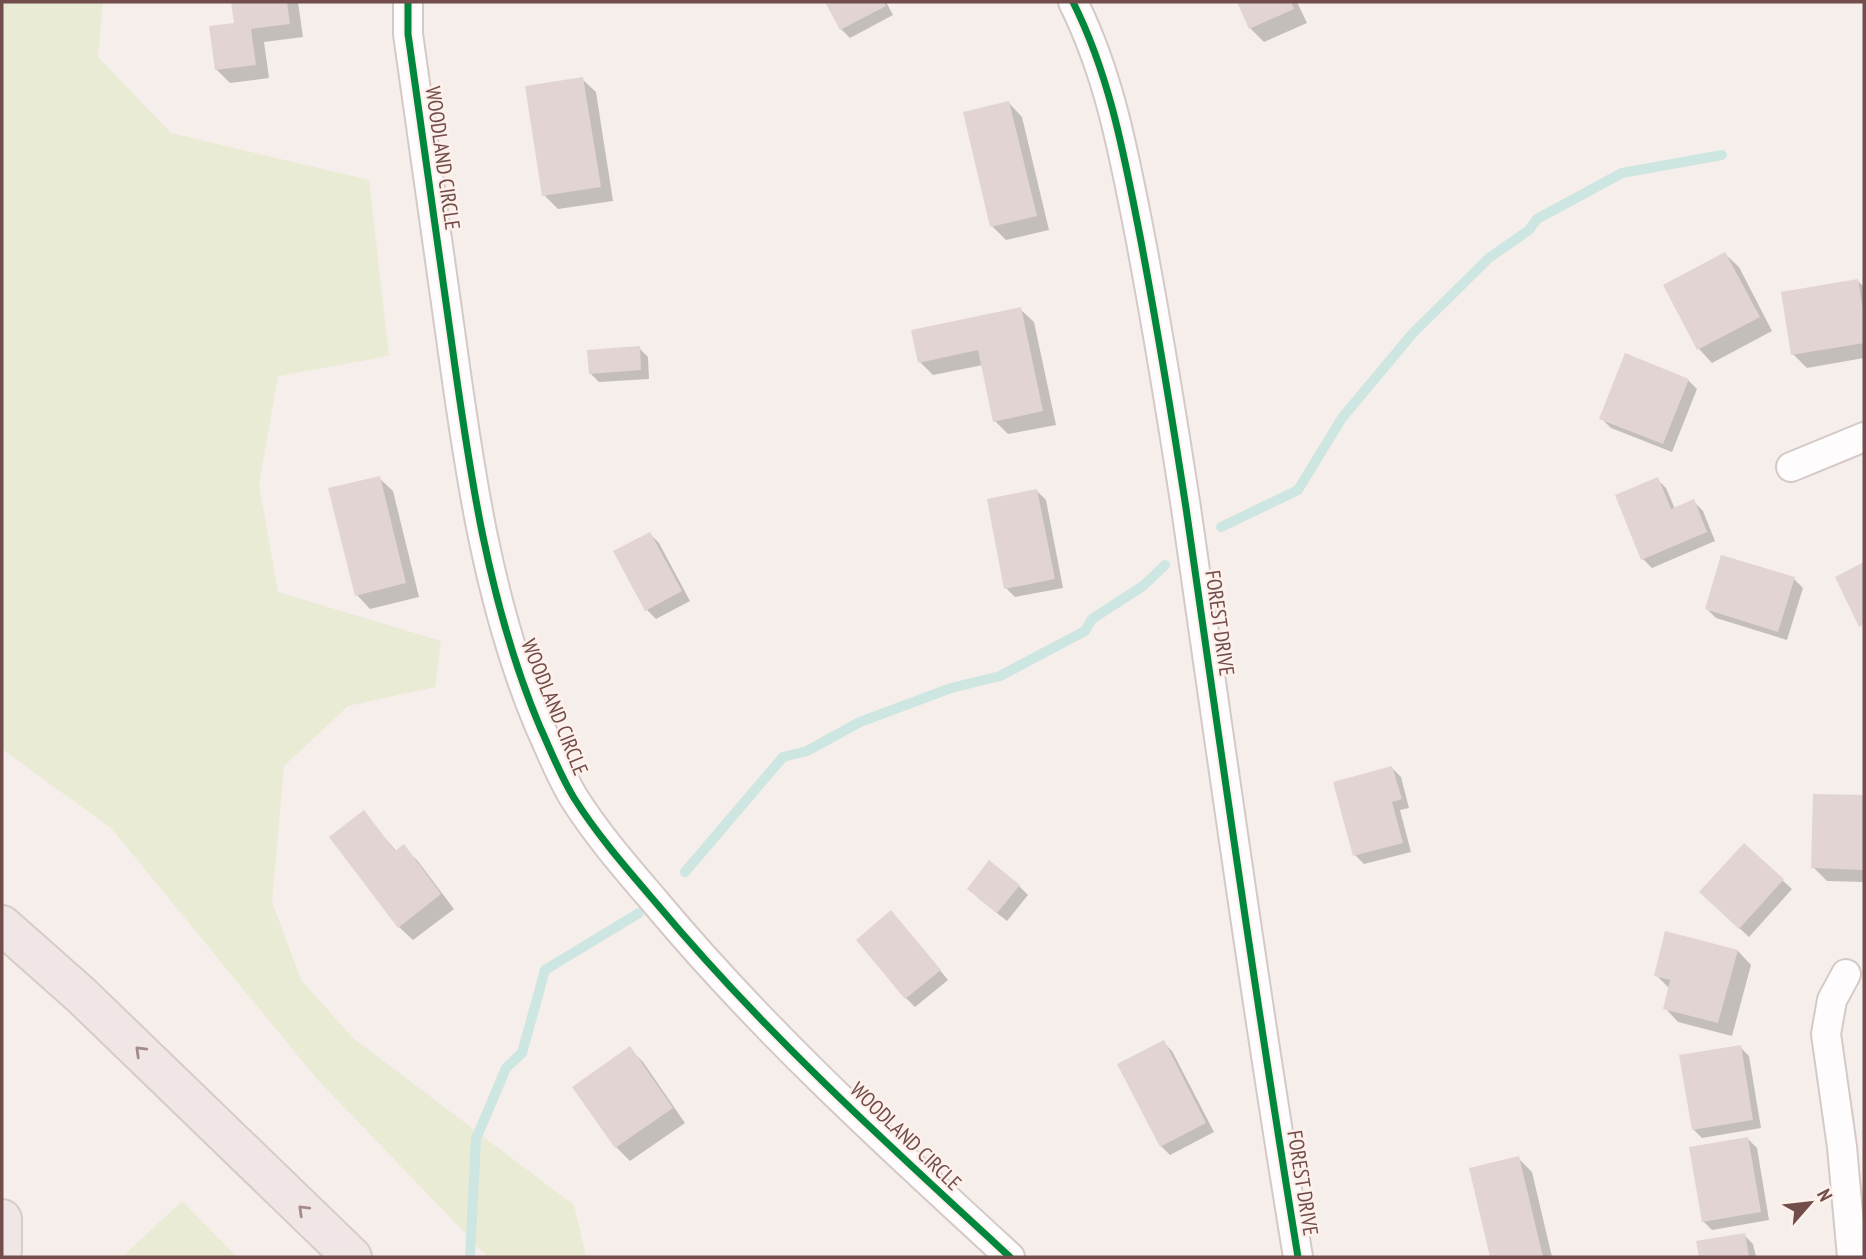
<svg xmlns="http://www.w3.org/2000/svg" width="1866" height="1259" font-family="'PT Sans Narrow',sans-serif">
  <style>
    .green { fill: #e9ebd5 }
    .shadow { fill: #0003 }
    .lines { fill: none; stroke-linecap: round; stroke-linejoin: round }
    .stream { stroke: #cde6e1; stroke-width: 10 }
    .building { fill: #e2d4d2 }
    .street-casing { stroke: #d4c9c7; stroke-width: 32 }
    .highway-casing { stroke: #d7cbca; stroke-width: 42 }
    .street { stroke: #fefcfc; stroke-width: 28 }
    .highway { stroke: #f0e6e5; stroke-width: 38 }
    .cycleway-casing { stroke: #fef1eb; stroke-width: 11 }
    .cycleway { stroke: #00873e; stroke-width: 7 }
    .oneway { stroke: #a48a89 }
    .labels { text-anchor: middle; dominant-baseline: central; stroke-width: 5; stroke-linejoin: round; paint-order: stroke }
    .street-label { font-size: 21px; fill: #724d4c; stroke: #fef1eb }
  </style>
  <rect width="100%" height="100%" fill="#f6eeea"/>
  <path class="green" d="M2,2H103L98,57L171,133L369,180L389,356L278,376L259,485L278,592L441,641L435,687L348,706L284,766L272,902L301,980L354,1039L574,1205L586,1257H488L317,1079L111,828L2,749Z
    M182,1201L237,1257H123V1256Z"/>
  <path class="shadow" d="M233,2H298L303,37L264,42L269,78L230,83L216,69L236,24Z
    M827,2H886L893,15L850,38L841,29Z
    M1238,2H1297L1307,23L1264,42L1250,28Z
    M582,79L596,92L613,201L558,209L544,195Z
    M1009,103L1022,117L1049,230L1006,240L992,226Z
    M1725,254L1739,267L1772,331L1712,363L1699,349L1665,286Z
    M1857,280L1864,287V358L1807,368L1793,354Z
    M1020,309L1034,322L1056,425L1008,434L995,421L983,365L933,375L920,362Z
    M639,348L648,357L649,379L599,382L590,373Z
    M1688,380L1697,389L1672,452L1611,428L1602,419Z
    M379,478L393,491L419,597L370,609L357,595Z
    M1657,479L1666,488L1675,509L1694,502L1703,511L1715,541L1652,568L1643,559Z
    M1037,491L1046,500L1063,588L1015,597L1006,588Z
    M650,534L659,543L690,601L656,619L647,610Z
    M1794,579L1803,588L1787,640L1716,618L1707,609Z
    M1392,768L1401,777L1409,808L1400,810L1411,852L1364,864L1355,855Z
    M1815,796L1864,797V882L1827,881L1813,867Z
    M364,813L397,852L403,847L417,860L454,909L413,940L399,927Z
    M1744,845L1792,889L1749,937L1710,901Z
    M1019,886L1028,895L1007,921L978,898Z
    M900,922L948,980L915,1007L906,998Z
    M1738,951L1751,965L1732,1036L1678,1022L1665,1008L1670,989L1656,975Z
    M1163,1042L1172,1051L1214,1132L1170,1155L1161,1146Z
    M1740,1047L1749,1056L1761,1128L1702,1138L1693,1129Z
    M630,1049L643,1062L685,1123L630,1161L616,1147Z
    M1748,1139L1757,1148L1769,1220L1712,1230L1703,1221Z
    M1518,1158L1532,1172L1552,1257H1492L1471,1169Z
    M1744,1235L1753,1244L1756,1257H1701L1698,1242Z"/>
  <g class="lines">
    <path class="stream" d="M1221,527L1298,490L1342,418L1413,333L1489,258L1529,230L1537,219L1622,173L1722,155
      M685,872L783,757L807,751L860,722L951,688L1000,676L1085,631L1092,619L1143,586L1165,565
      M470,1257L476,1139L506,1068L522,1053L545,970L639,913"/>
  </g>
  <path class="building" d="M231,2H287L290,24L251,29L256,65L215,70L209,26L234,23Z
    M825,2H884L886,6L840,30Z
    M1237,2H1291L1294,9L1249,29Z
    M583,77L601,187L542,196L525,86Z
    M1009,101L1037,216L990,227L963,112Z
    M1725,252L1760,317L1697,350L1663,285Z
    M1858,279L1864,316V343L1791,355L1781,292Z
    M1021,307L1043,411L993,422L978,350L918,363L911,330Z
    M640,346L641,370L589,374L587,350Z
    M1625,353L1689,379L1663,444L1599,419Z
    M380,476L406,583L355,596L328,488Z
    M1658,477L1671,509L1694,499L1707,532L1641,560L1615,495Z
    M1037,489L1055,579L1004,589L987,499Z
    M650,532L682,591L645,611L613,551Z
    M1721,555L1795,577L1778,632L1705,609Z
    M1864,562V624L1859,627L1835,577Z
    M1392,766L1402,799L1392,802L1403,843L1353,856L1333,782Z
    M1813,794L1864,795V870L1811,868Z
    M364,810L395,851L404,844L441,894L398,928L329,837Z
    M1744,843L1784,879L1739,929L1699,892Z
    M989,860L1020,885L997,913L967,889Z
    M891,910L941,970L905,999L856,940Z
    M1665,931L1738,950L1718,1023L1663,1009L1670,980L1654,976Z
    M1164,1040L1206,1123L1160,1147L1117,1064Z
    M1741,1045L1753,1120L1692,1130L1679,1055Z
    M630,1046L673,1108L615,1148L572,1087Z
    M1748,1137L1761,1212L1702,1222L1689,1147Z
    M1519,1156L1543,1257H1490L1469,1168Z
    M1745,1233L1749,1257H1699L1696,1241Z"/>
  <g class="lines">
    <defs>
      <path id="street" d="M408,2V34C422,136 437,237 451,338C469,469 488,604 540,727C551,751 560,775 574,798C598,836 628,870 657,904C764,1032 888,1145 1010,1257
        M1073,2C1110,76 1124,155 1140,236C1157,326 1172,417 1186,508C1222,758 1257,1008 1298,1257
        M1791,467L1864,437
        M1846,974L1832,1000L1826,1034L1842,1147L1852,1257"/>
      <path id="highway" d="M2,925L81,995L352,1257
        M2,1219V1250"/>
    </defs>
    <use href="#street" class="street-casing"/>
    <use href="#highway" class="highway-casing"/>
    <use href="#street" class="street"/>
    <use href="#highway" class="highway"/>
    <defs>
      <path id="cycleway" d="M408,2V34C422,136 437,237 451,338C469,469 488,604 540,727C551,751 560,775 574,798C598,836 628,870 657,904C764,1032 888,1145 1010,1257
        M1073,2C1110,76 1124,155 1140,236C1157,326 1172,417 1186,508C1222,758 1257,1008 1298,1257"/>
    </defs>
    <use href="#cycleway" class="cycleway-casing"/>
    <use href="#cycleway" class="cycleway"/>
  </g>
  <defs><path id="oneway-chevron" d="M-2-3.5L2.5 0L-2 3.5" fill="none" stroke-width="1.6" stroke-linecap="round" stroke-linejoin="round" transform="scale(1.75)"/></defs>
  <g class="oneway">
    <use href="#oneway-chevron" transform="translate(140 1051) rotate(-136)"/>
    <use href="#oneway-chevron" transform="translate(303 1210) rotate(-136)"/>
  </g>
  <g class="labels">
    <g class="street-label">
      <text transform="translate(443 158) rotate(82)">WOODLAND CIRCLE</text>
      <text transform="translate(1220 623) rotate(82)">FOREST DRIVE</text>
      <text transform="translate(555 707) rotate(68)">WOODLAND CIRCLE</text>
      <text transform="translate(906 1136) rotate(44)">WOODLAND CIRCLE</text>
      <text transform="translate(1303 1183) rotate(81)">FOREST DRIVE</text>
    </g>
  </g>
  <rect width="1866" height="1259" fill="none" stroke="#724d4c" stroke-width="7"/>
  <g transform="translate(1810 1203) rotate(62)" stroke="#fef1eb" stroke-width="5" paint-order="stroke">
  <path d="M0-5L12 26L0 18L-12 26Z" fill="#724d4c"/>
  <text y="-10" font-size="19" font-weight="bold" text-anchor="middle" fill="#724d4c">N</text>
  </g>
</svg>
